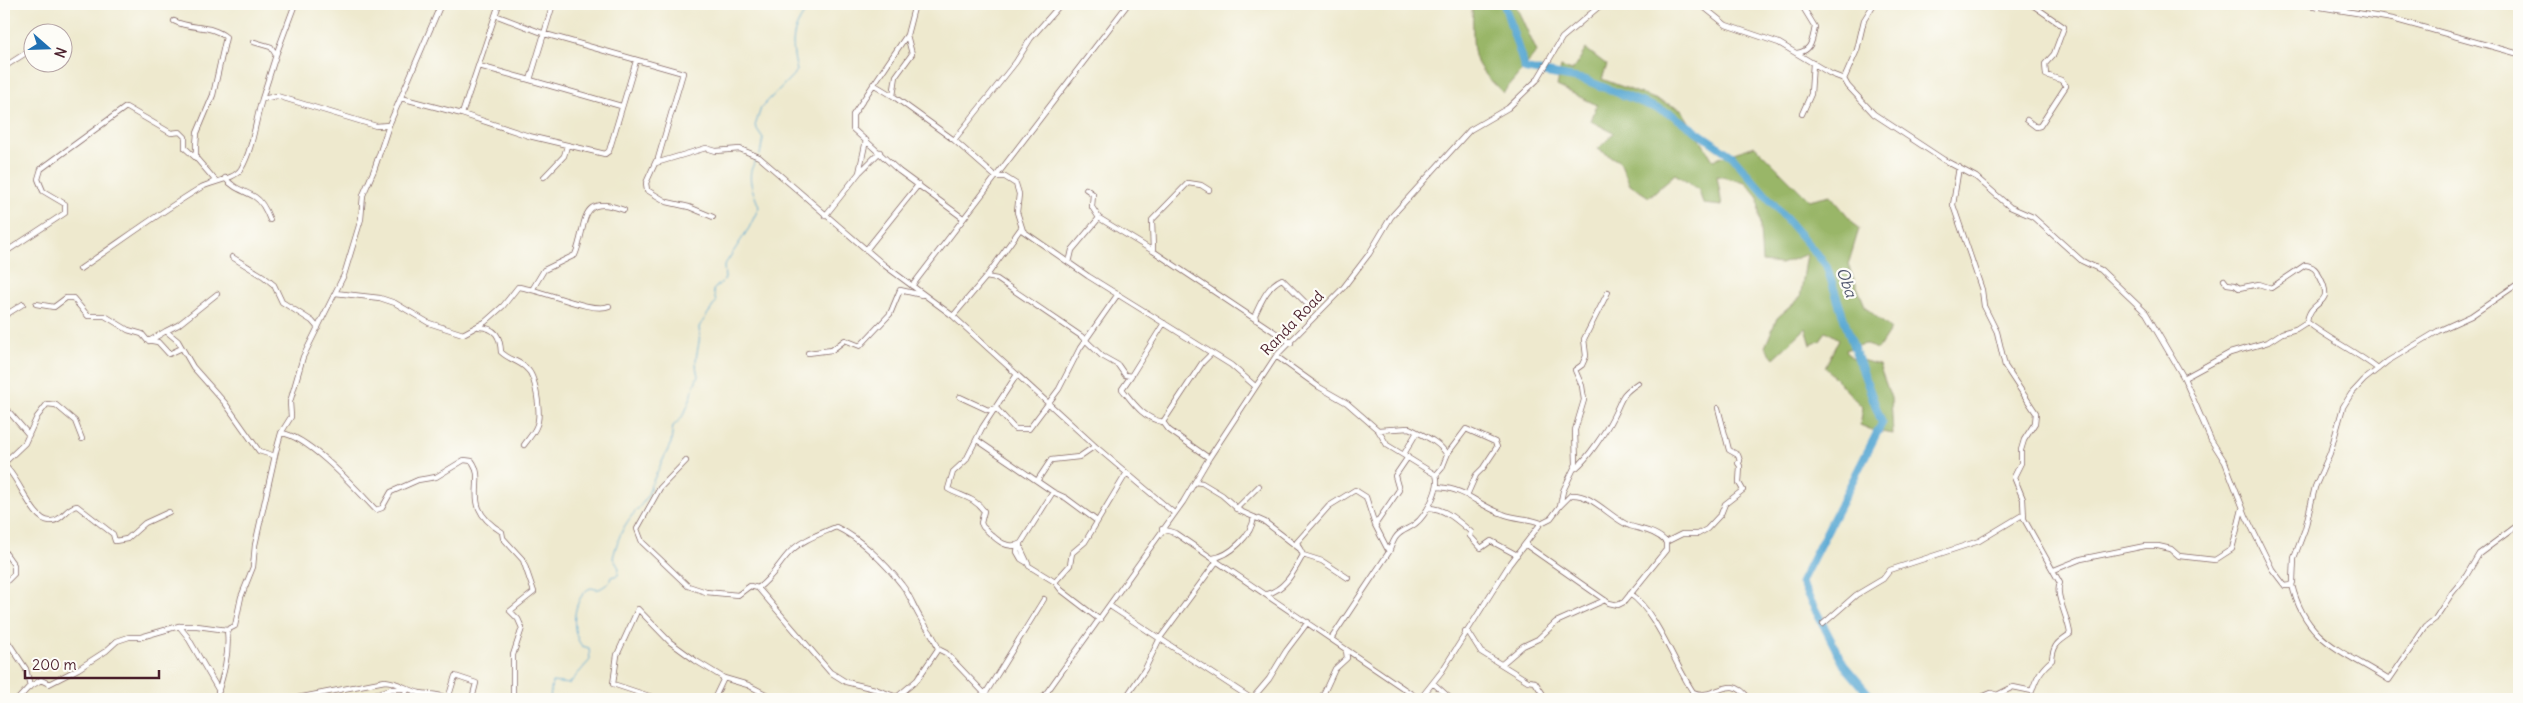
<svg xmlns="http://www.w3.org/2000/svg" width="2523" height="703" font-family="Delius,sans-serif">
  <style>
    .forest { fill: #99b667; stroke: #726a49 }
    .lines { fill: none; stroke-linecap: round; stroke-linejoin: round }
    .stream { stroke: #59a8d3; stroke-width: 1 }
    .river { stroke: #59a8d3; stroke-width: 8 }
    .minor-casing { stroke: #836664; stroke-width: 6 }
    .minor { stroke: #fff; stroke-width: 4.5 }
    .labels { text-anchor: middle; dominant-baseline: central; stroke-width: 4.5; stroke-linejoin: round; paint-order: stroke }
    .street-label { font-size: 15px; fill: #4a1f2b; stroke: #fdfcf7 }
    .water-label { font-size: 16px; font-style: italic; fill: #50566e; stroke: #fdfcf7 }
  </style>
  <rect width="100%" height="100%" fill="#fdfcf7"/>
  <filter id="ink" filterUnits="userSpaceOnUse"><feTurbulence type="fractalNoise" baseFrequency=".02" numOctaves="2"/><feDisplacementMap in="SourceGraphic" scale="10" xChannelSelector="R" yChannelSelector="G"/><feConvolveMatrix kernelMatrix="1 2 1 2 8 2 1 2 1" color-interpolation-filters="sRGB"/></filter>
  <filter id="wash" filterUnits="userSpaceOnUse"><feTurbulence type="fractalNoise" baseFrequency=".0096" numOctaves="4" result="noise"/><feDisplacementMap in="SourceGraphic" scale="20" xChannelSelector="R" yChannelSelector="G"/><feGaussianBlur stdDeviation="1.12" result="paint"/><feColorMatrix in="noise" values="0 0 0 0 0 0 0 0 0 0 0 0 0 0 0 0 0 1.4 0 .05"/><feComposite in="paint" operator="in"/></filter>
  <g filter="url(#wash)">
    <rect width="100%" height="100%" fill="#eee9ce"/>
    <path class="forest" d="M1471,4H1515L1537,52L1503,93C1495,84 1482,73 1477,62C1470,44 1475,23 1471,4Z
      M1586,49L1607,65L1602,79L1681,109L1713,160L1755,146L1809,200L1830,195L1859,229L1848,265L1866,308L1891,329L1878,349L1863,344L1845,350L1851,357L1879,365L1891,398L1893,434L1872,430L1860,425L1863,408L1825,367L1839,339L1826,331L1821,340L1811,345L1806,328L1774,358L1765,347L1777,318L1800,298L1807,254L1781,264L1762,262L1758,197L1745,182L1717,176L1722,206L1703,204L1699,190L1675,174L1649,197L1630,185L1620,162L1598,149L1614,133L1591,121L1597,105L1557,86L1561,67L1572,71Z"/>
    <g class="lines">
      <path class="stream" d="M760,155L763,138L755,126L761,108L797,71C790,41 791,28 812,4
        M652,483L671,443L673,426C691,412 689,395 698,376C692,354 702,347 699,327L716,302L713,290L725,279L724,266L749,228L759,207C752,188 744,174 758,158
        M550,699L552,682L569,684L590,660L589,648L582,646C570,632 573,601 587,590C592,586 594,590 599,589C602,588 607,584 609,583L611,577L618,575L619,568L613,558C616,546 620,532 628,521C637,507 649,501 651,484"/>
      <path class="river" d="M1504,4L1525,69L1585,80L1671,114L1732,156L1826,265L1850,337L1882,423L1801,582L1844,665L1873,699"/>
    </g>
  </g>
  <g filter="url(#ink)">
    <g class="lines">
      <defs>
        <path id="minor" d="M915,4L907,35L912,54L896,76L893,96L954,140L1016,62L1031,38L1061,4
          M1700,4L1726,25L1779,43L1831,74L1844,79L1848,86L1874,114L1944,160L1976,177L2010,207L2033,217L2082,261L2101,270L2146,313L2184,378L2211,440L2225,462L2246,516L2272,569L2285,586L2292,585L2293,582L2294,558L2305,529L2315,487L2330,453L2343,407L2351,394L2364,380L2388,361L2438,331L2471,316L2519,283
          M2302,4L2393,19L2519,54
          M495,15L545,34L683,73L657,162
          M174,21C191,30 211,24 226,37L213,95L197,133L196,145V158L215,180
          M907,35L853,115V129L899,171L963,218
          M254,42L271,47L276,55L262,99
          M1797,53C1812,51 1812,40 1815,27L1801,4
          M276,55L295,4
          M479,66L530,80L553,4
          M4,67L32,49
          M1844,79L1857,50L1864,20L1874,4
          M530,80L621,106
          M873,84L893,96
          M401,98L462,114L529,136L605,154L609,151L636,61
          M462,114L499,4
          M1802,114L1811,94L1813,63
          M2027,120L2036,127L2040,126L2066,86L2061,80L2046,75L2045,64L2054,54L2064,27L2031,4
          M954,140L996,177H1005L1016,184L1019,194L1017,212L1023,231L1088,276L1231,365L1255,386
          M1959,167L1953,205L1982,290L1984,306L1997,332L2005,366L2036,413L2035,423L2024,440L2021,450V463L2014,477L2023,499L2024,519L2060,583C2054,594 2069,619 2070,634C2058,642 2053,645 2052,660C2041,669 2036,678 2032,691L2013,687L1997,695L1991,693L1977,699
          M860,172L880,152
          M544,177L564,156L567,146
          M225,178C234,189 243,190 255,197C263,202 267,212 270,220
          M1086,189L1093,194L1092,207L1099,218L1153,251L1291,343
          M825,216L859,173L866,140
          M713,217L689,207L667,202L647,190L646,183L656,161V163L706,148L716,151L740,149L759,157L884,265L953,316L1095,446L1174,513
          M866,250L919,184
          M1153,251L1152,220L1188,183L1201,185L1209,190
          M4,253L65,213V204L43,191L38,179L41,169L126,107L171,133L180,132L185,137V148L196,158
          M232,257L263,276L274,285L282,302L312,321L318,328
          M1069,263L1072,250L1099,218
          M80,269C120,242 159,213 200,188C212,181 234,180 241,169C253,149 255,122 262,99L277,96L376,126L389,125
          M986,277L997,279L1081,336L1102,356L1118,365L1125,375L1131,376L1122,389C1134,404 1143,418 1163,422
          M912,286L1128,4
          M532,290L544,270L575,255C588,225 577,192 624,210
          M335,293L380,298L395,303L429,323L463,334L485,322L503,306L518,287C541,289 592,314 609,306
          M36,304L54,307L66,298H73L88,316H105L128,330L142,334L147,340L158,342L169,354L182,348
          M4,316L23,304
          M953,316L986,277L1021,228
          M1256,320L1255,315C1261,302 1268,285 1282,279L1307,304
          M2307,322C2330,340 2355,351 2378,369
          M479,327C496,328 500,336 501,352C509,360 520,361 527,369C536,376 540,410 538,421C537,430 529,438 524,445
          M166,331L178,325L217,294
          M149,341L166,331L178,341L193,367L225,403L259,451L275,456
          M808,353L832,350L845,340L860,346L890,314L900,290L922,295
          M1276,356L1319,387L1347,403L1378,430L1387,445L1436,475
          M1016,376L982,428L966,460L953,472L948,489C962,497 974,497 984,511L981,523L983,527C993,536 1006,552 1021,543V549L1029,566L1055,582L1061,590L1100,620
          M1131,376L1164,323
          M2184,378L2230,353L2268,342L2282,333L2296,329L2307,322C2310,297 2336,308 2320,277C2316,270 2314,266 2305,265L2271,288L2259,284L2239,288L2235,285L2227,284L2224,280
          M960,397L988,410L996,408L1015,429H1029L1059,389L1080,348L1118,294
          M4,406L29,435
          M1378,430L1409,428L1417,432L1404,454
          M1417,432C1429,438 1441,444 1447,455
          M281,433C309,436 356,489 376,510L382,508L391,492L418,480L436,477L464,460L472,461C488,483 458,505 502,532L503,538L523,560L534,592L510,611L518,619L522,628L513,655V699
          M977,440L1037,481
          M1209,458L1169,430L1163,422L1202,363L1211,354
          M686,461L660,488L637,529L642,542L688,586L706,592L738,595L750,586L758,588L830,672L846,682L875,689L897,697L917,680L938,649
          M4,463L25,443L37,417L47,404L56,405L75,421L82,439
          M4,465C20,478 32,521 50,521C62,522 66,507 77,506L113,534L115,541L127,539L145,523L169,512
          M1576,468C1588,458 1606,431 1613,417C1623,398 1619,396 1638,383
          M1195,482L1202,483L1222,495L1240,511L1265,522L1300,549L1303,555C1294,571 1286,589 1267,594
          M1438,487C1467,489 1477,505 1503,514C1515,519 1529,518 1541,523
          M1053,492L1066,498L1097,521
          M1429,508C1445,508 1459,522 1471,532L1470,536L1481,548L1491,541L1517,555
          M1236,509L1259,486
          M1375,525L1399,490L1395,476L1408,457
          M1162,529L1175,533L1419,699
          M1666,542L1682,534H1698L1707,529L1721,514L1725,504L1743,490L1739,483L1740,466L1738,463L1740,461L1738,455L1729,450L1718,408
          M1021,543L1053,492L1037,481L1051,460L1079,457L1095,446
          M1018,545L1017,552L1021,559L1026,562
          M1526,545L1609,603L1618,605L1624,602L1666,550V542C1656,531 1643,530 1630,526C1611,519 1592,493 1571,495L1560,506
          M1299,548L1297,542L1329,506L1355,490L1366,497L1375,525L1389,552
          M4,551L14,565V574L4,584
          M1303,555L1322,561L1348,578
          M1213,558C1230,556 1252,535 1254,517
          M2054,570L2081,559L2145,546H2158L2171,549L2179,556L2215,560L2232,549L2242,509
          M1055,582L1070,565L1072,553L1085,542L1126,474
          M2292,585C2306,643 2345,651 2389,680L2426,626L2435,619L2452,593L2466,576L2479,554L2518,525
          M758,588C772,578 778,565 789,553C801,540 820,534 836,527C860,538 886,564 902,585C910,595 914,608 921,619C927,629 936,637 938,649L946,653L986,695
          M1630,594C1656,611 1675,665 1693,692
          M1110,606L1252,699
          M1823,624L1856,595L1883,579L1890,570L1979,541L2024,514
          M179,626L187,636L219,691
          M1465,632L1469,633L1481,652L1528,681L1535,682L1546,699
          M4,636L26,669L30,686
          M1331,639L1389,552C1391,547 1393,541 1396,537C1401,530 1409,529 1415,524C1426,516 1441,487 1436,475L1442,468L1448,453L1466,429L1495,442L1497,447L1483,468L1476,475L1468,493
          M1502,664L1523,646L1538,639L1556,622L1605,600
          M1433,683L1451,699
          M18,699L28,688L41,680L49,684L78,669L106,651L117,641L129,637H141L179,626H197L227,630L235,626L241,597L253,567L255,545L276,451L281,433L291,417L290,402L303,357L344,275L361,219L363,195L374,170L389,125L441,4
          M216,699C223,676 230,654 227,630
          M292,699L385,681C399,682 407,690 420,693C430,695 438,693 448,699L455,676L476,683L472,699
          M358,699L391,689H406
          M401,699L408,689
          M658,699L613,684L617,655L638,609L670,642L696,661L724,678L748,685L775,699
          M714,699L724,678
          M982,699L1044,599
          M1042,699L1183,502L1209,458L1276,356L1343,288L1369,254L1391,217L1470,130L1508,108L1537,80L1562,38L1602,4
          M1125,699L1145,669L1160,638L1217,561
          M1252,699L1269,679L1286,651L1308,622
          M1321,699L1335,669L1347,658L1346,650
          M1420,699L1442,671L1509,565L1541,523L1551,518L1560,506L1563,491L1576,464L1575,430L1584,400L1582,386L1575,370L1582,365L1586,356L1584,339L1608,292
          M1688,699L1693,692C1715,702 1729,671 1749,699"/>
      </defs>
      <use href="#minor" class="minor-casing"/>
      <use href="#minor" class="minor"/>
    </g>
  </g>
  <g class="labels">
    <g class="street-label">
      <text transform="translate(1292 323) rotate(-46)">Randa Road</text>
    </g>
    <g class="water-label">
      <text transform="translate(1847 282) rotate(70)">Oba</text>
    </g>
  </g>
  <rect width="2523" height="703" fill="none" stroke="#fdfcf7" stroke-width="20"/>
  <g transform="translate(48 48) rotate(110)"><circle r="24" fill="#fdfcf7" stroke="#b5a4a5"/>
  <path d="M0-4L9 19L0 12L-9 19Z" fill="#1f6fb2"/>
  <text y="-8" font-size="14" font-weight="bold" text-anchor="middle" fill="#4a1f2b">N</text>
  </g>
  <path d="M25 670v8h134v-8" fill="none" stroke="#4a1f2b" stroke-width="2.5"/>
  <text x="32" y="670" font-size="15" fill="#4a1f2b" stroke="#fdfcf7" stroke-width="4" paint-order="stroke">200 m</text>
</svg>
